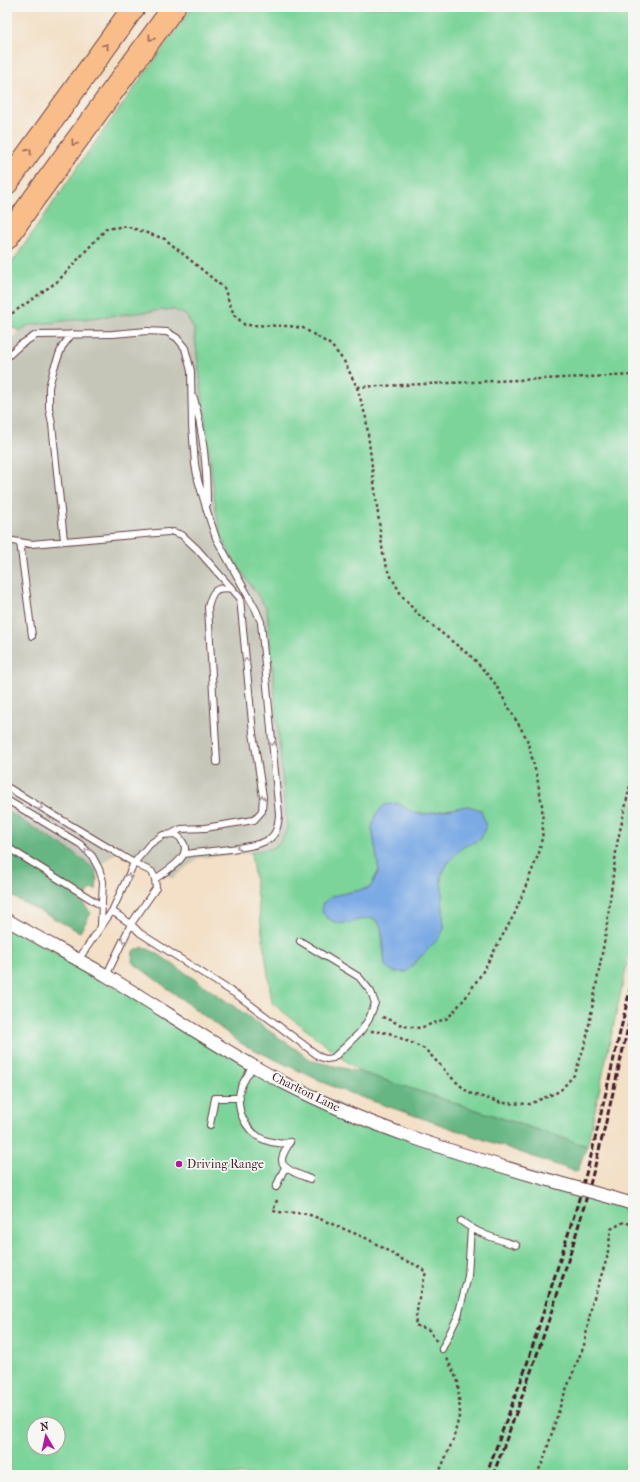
<svg xmlns="http://www.w3.org/2000/svg" width="640" height="1482" font-family="'IM FELL French Canon',serif">
  <style>
    .industrial { fill: #c5c5b8 }
    .green { fill: #7cd49a; stroke: #637a62; fill-rule: evenodd }
    .forest { fill: #65b682; stroke: #586a56 }
    .water { fill: #7baae5; stroke: #626488 }
    .lines { fill: none; stroke-linecap: round; stroke-linejoin: round }
    .lane-casing { stroke: #633c42; stroke-width: 8 }
    .street-casing { stroke: #633c42; stroke-width: 14 }
    .highway-casing { stroke: #633c42; stroke-width: 24 }
    .path { stroke: #633c42; stroke-width: 2.5; stroke-dasharray: 3 3; stroke-linecap: butt }
    .lane { stroke: #fff; stroke-width: 6 }
    .street { stroke: #fff; stroke-width: 12 }
    .highway { stroke: #f8bd88; stroke-width: 22 }
    .rail { stroke: #4a1f2b; stroke-width: 3; stroke-dasharray: 6 3; stroke-linecap: butt }
    .street-bridge-casing { stroke: #633c42; stroke-width: 14; stroke-linecap: butt }
    .street-bridge { stroke: #fff; stroke-width: 12 }
    .oneway { stroke: #986655 }
    .oneway2 { stroke: #ae9aa0 }
    .poi-dot { fill: #b5179e; stroke: #f6f6f2; stroke-width: 1.5 }
    .labels { text-anchor: middle; dominant-baseline: central; stroke-width: 3.5; stroke-linejoin: round; paint-order: stroke }
    .street-label { font-size: 12px; fill: #4a1f2b; stroke: #f6f6f2 }
    .poi-label { font-size: 12px; fill: #4a1f2b; stroke: #f6f6f2; text-anchor: start }
  </style>
  <rect width="100%" height="100%" fill="#f6f6f2"/>
  <filter id="ink" filterUnits="userSpaceOnUse"><feTurbulence type="fractalNoise" baseFrequency=".025" numOctaves="2"/><feDisplacementMap in="SourceGraphic" scale="8" xChannelSelector="R" yChannelSelector="G"/><feConvolveMatrix kernelMatrix="1 2 1 2 8 2 1 2 1" color-interpolation-filters="sRGB"/></filter>
  <filter id="wash" filterUnits="userSpaceOnUse"><feTurbulence type="fractalNoise" baseFrequency=".012" numOctaves="4" result="noise"/><feDisplacementMap in="SourceGraphic" scale="16" xChannelSelector="R" yChannelSelector="G"/><feGaussianBlur stdDeviation="0.9" result="paint"/><feColorMatrix in="noise" values="0 0 0 0 0 0 0 0 0 0 0 0 0 0 0 0 0 1.4 0 .05"/><feComposite in="paint" operator="in"/></filter>
  <g filter="url(#wash)">
    <rect width="100%" height="100%" fill="#f3e0c7"/>
    <path class="industrial" d="M172,309L186,315L194,329L216,509L221,535L231,556L267,609L287,828L283,839L277,846L251,853L198,858L172,879L124,846L96,870L74,853L7,811V348L19,331L29,325Z"/>
    <path class="green" d="M193,7H633V937L587,1146L360,1072L272,1003L251,853C272,847 279,851 287,828L267,609L231,556L221,535L216,509L194,329L186,315L172,309L29,325L19,331L7,324V270L88,152ZM397,803L410,811L425,814L468,806L481,839L463,847L449,861L441,876L444,929L385,966L381,927L376,920L332,896L370,888L379,870L372,828Z
      M7,925L224,1049L393,1131L633,1204V1475H7ZM34,1424H58V1448H34Z"/>
    <path class="forest" d="M7,811L74,853L96,870L97,880L96,890L91,889L82,902L91,913L80,932L7,894Z
      M144,947L158,954L313,1061L360,1072L587,1146L577,1172L338,1089L242,1044L132,962L133,951Z"/>
    <path class="water" d="M397,803L410,811L425,814L468,806L481,810L486,826L481,839L463,847L449,861L441,876L444,929L438,939L406,972H394L385,966C384,954 384,940 381,928C375,908 352,926 339,923C333,922 328,919 323,914L322,904L332,896L370,888L379,870L372,828L376,815L384,805Z"/>
  </g>
  <g filter="url(#ink)">
    <g class="lines">
      <defs>
        <path id="lane" d="M7,357L20,345L36,335L113,334L147,331L167,332L177,338L185,348L191,371L192,426L195,464L198,480L207,511L216,538L256,610L261,622L279,815C278,825 277,834 268,840C253,849 204,851 184,854
          M194,398C203,432 207,468 207,504
          M7,540L31,544L168,532
          M64,540L52,424L49,408V387L54,368L62,347L72,334
          M20,542L32,636
          M217,762L208,607C212,591 215,586 233,589
          M7,787L134,863L152,872L155,879
          M7,800L80,844L92,856L99,869L103,881L101,925
          M171,834L181,829L205,828L254,820L262,811L263,797L253,733L240,598L197,549L182,535L173,532
          M7,847L102,906
          M112,911L131,924L140,933L240,997L320,1057L326,1059L333,1058L346,1046L361,1031L369,1019L375,1003L371,992L359,977L300,941
          M78,960L112,911L134,863L150,844L163,835L175,834C178,836 181,838 182,841C194,856 166,871 155,879L156,888L131,924L106,976
          M253,1066C249,1073 244,1080 241,1087C233,1113 250,1141 278,1143C281,1144 286,1143 290,1142
          M210,1125L215,1098H240
          M290,1142C287,1148 282,1154 282,1160C281,1169 303,1176 310,1179
          M276,1187L285,1167
          M461,1221C478,1234 496,1239 516,1245
          M442,1349L458,1316L468,1276L471,1228"/>
        <path id="street" d="M7,920C40,939 74,957 107,976C167,1012 224,1052 286,1084C366,1125 452,1152 538,1177
          M613,1198L633,1204"/>
        <path id="highway" d="M7,183L134,7
          M7,238L28,207L174,7"/>
      </defs>
      <use href="#lane" class="lane-casing"/>
      <use href="#street" class="street-casing"/>
      <use href="#highway" class="highway-casing"/>
      <path class="path" d="M7,317L58,281L106,229L126,226L165,239L224,288L234,315L245,325L289,326L303,328L331,345L344,361L357,387L633,375
        M357,387L366,418L383,554L388,571L402,596L419,615L473,658L494,682L509,708L527,739L537,777L542,805L543,832L539,853L515,913L482,973L466,997L448,1018L420,1028L404,1026L380,1016
        M371,1031L389,1033L425,1049L454,1080L469,1093L502,1103L530,1104L560,1091L575,1074L586,1041L606,932L617,844L633,772
        M277,1200L273,1211C286,1214 299,1211 313,1216L368,1239L401,1259L416,1265L426,1272L419,1298L415,1325L429,1330L437,1342
        M438,1475L453,1440L460,1413L458,1382L446,1356
        M536,1475L543,1462L562,1400L584,1345L592,1304L607,1258L611,1229L624,1222L633,1225"/>
      <use href="#lane" class="lane"/>
      <use href="#street" class="street"/>
      <use href="#highway" class="highway"/>
      <path class="rail" d="M486,1475L526,1367L577,1206L591,1156L633,977
        M493,1475C525,1390 556,1304 581,1217C601,1147 617,1076 633,1005"/>
      <defs>
        <path id="street-bridge" d="M538,1177L613,1198"/>
      </defs>
      <use href="#street-bridge" class="street-bridge-casing"/>
      <use href="#street-bridge" class="street-bridge"/>
    </g>
    <defs><path id="oneway-chevron" d="M-2-3.5L2.5 0L-2 3.5" fill="none" stroke-width="1.6" stroke-linecap="round" stroke-linejoin="round"/></defs>
    <g class="oneway">
      <use href="#oneway-chevron" transform="translate(151 38) rotate(126)"/>
      <use href="#oneway-chevron" transform="translate(106 46) rotate(-54)"/>
      <use href="#oneway-chevron" transform="translate(74 143) rotate(126)"/>
      <use href="#oneway-chevron" transform="translate(29 151) rotate(-55)"/>
    </g>
    <g class="oneway2">
      <use href="#oneway-chevron" transform="translate(246 661) rotate(-95)"/>
      <use href="#oneway-chevron" transform="translate(272 743) rotate(85)"/>
      <use href="#oneway-chevron" transform="translate(262 798) rotate(-92)"/>
      <use href="#oneway-chevron" transform="translate(40 807) rotate(31)"/>
      <use href="#oneway-chevron" transform="translate(239 847) rotate(173)"/>
      <use href="#oneway-chevron" transform="translate(87 851) rotate(-133)"/>
      <use href="#oneway-chevron" transform="translate(128 876) rotate(-64)"/>
      <use href="#oneway-chevron" transform="translate(124 940) rotate(116)"/>
    </g>
  </g>
  <circle class="poi-dot" cx="179" cy="1164" r="4"/>
  <g class="labels">
    <g class="street-label">
      <text transform="translate(306 1092) rotate(26)">Charlton Lane</text>
    </g>
    <g class="poi-label">
      <text x="187" y="1164">Driving Range</text>
    </g>
  </g>
  <rect width="640" height="1482" fill="none" stroke="#f6f6f2" stroke-width="24"/>
  <g transform="translate(46 1436) rotate(351)"><circle r="19" fill="#f6f6f2" stroke="#b1a0a2"/>
  <path d="M0-3L7 15L0 10L-7 15Z" fill="#b5179e"/>
  <text y="-6" font-size="11" font-weight="bold" text-anchor="middle" fill="#4a1f2b">N</text>
  </g>
</svg>
